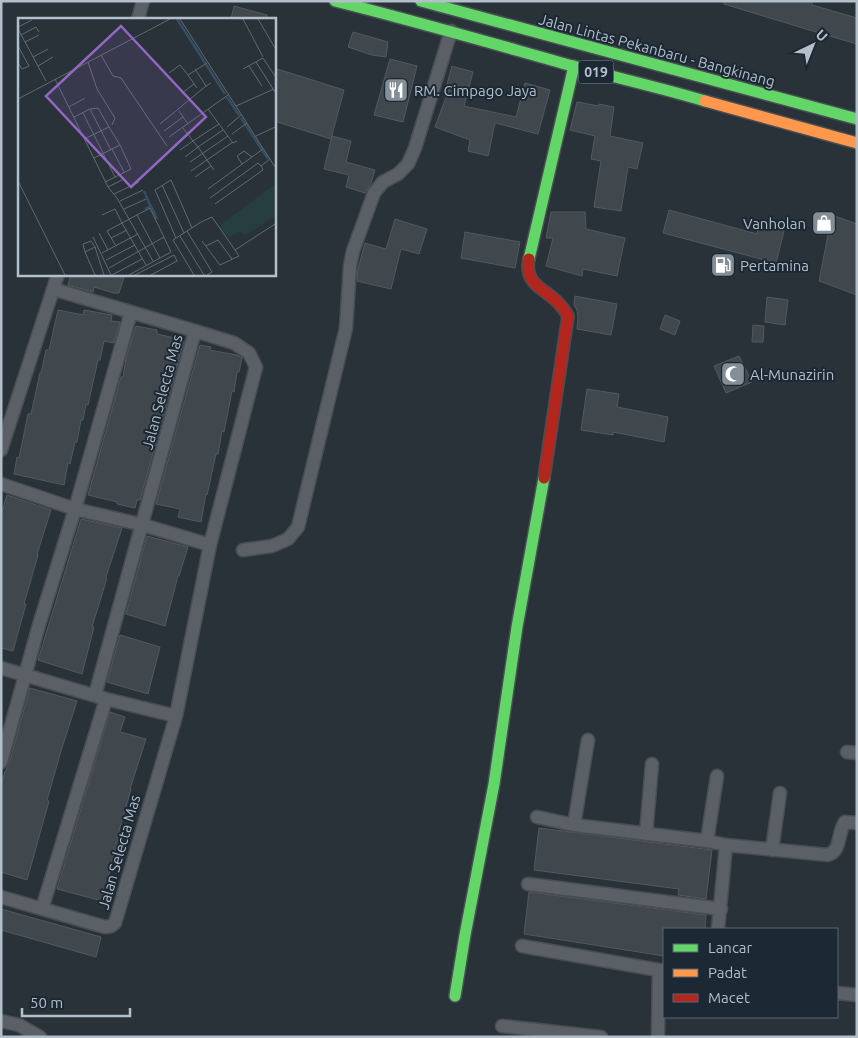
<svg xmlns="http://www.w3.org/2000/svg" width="858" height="1038" font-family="Ubuntu,sans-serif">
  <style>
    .building { fill: #40474d; stroke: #515a60 }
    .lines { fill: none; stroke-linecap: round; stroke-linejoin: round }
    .street-casing { stroke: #484e53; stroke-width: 15 }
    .fast-casing { stroke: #484e53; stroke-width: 14 }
    .slow-casing { stroke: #484e53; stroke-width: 14 }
    .jam-casing { stroke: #484e53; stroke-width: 14 }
    .street { stroke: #5a6066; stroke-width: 12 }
    .fast { stroke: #63d668; stroke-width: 11 }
    .slow { stroke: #ff974d; stroke-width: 11 }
    .jam { stroke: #b3261e; stroke-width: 11 }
    .labels { text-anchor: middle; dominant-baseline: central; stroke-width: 4; stroke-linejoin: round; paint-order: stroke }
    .shield { fill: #1c2934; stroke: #86929d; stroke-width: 1 }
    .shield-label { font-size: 14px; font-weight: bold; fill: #b3bfca }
    .street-label { font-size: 15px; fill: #b3bfca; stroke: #1c2934 }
    .poi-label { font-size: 15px; fill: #b3bfca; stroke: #1c2934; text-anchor: start }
    .inset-river { fill: none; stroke: #344e63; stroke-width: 2.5 }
    .inset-road { fill: none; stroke: #606a73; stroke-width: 1 }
    .view { fill: #9167c3; fill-opacity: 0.15; stroke: #9167c3; stroke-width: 2.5 }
    .inset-edge { fill: none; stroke: #b3bfca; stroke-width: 2.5 }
  </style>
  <rect width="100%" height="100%" fill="#293239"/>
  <path class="building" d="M724,1H812V5L857,18V44L806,29L724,4Z
    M234,6L267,15V19H231Z
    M353,32L388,42L386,57L372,55L348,47Z
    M390,59L417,66L403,122L374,115Z
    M452,66L473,72L464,106L516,117L525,83L550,90L538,134L495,123L488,156L468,151L470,140L435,127L449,89L446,88Z
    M274,68L344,90L331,139L274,121Z
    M577,102L599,106V104L614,107L610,136L643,143L637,169L628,167L621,211L594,207L601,161L591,159L595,136L570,130Z
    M332,136L351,141L346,162L375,170L371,183L365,193L346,187L349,175L324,169Z
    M669,210L757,234L759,224L784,231L776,263L663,233Z
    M551,212H585L586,229L625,238L617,276L583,269L582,276L546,266L553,238H546Z
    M832,215L857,224V295L819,281Z
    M395,219L427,229L419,254L401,249L391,289L357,281L358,269L365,243L386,249Z
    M465,232L520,242L515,268L461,258Z
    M71,274H125L119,293H114L94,287L93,292L68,285Z
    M575,296L617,304L611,335L577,329L578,317L577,310L574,305Z
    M767,297L788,300L785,325L765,322Z
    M58,310L83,315L84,310L112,315L111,321L120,322L114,343L104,341L100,360H98L88,405L86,404L83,420H81L77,442H75L70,464L68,463L64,485L14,474L17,457L19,458L28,414H31L40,373H41L46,350H49Z
    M665,315L680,321L675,335L660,329Z
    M753,325L764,326L763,342H752Z
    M136,326L157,330V334L184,340L140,500H137L135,508L117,504V502L88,495L121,377H123L126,358Z
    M200,345L211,347L210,350L237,355L242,358L239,372H237L234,392L232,391L224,432L222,431L218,454H216L207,495L206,494L201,522L178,517L180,509L156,504Z
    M739,356L752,382L726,393L714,366Z
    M587,389L619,394L617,407L668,417L664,442L613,432V435L581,430Z
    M7,495L51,510L37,554L38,555L24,604H26L13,651L1,648V516Z
    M81,519L122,528L106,577L107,578L92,627H94L82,674L38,660Z
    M147,536L188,547L179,576H178L165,626L126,614Z
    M120,635L160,647L148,694L107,682Z
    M30,688L77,701L61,751L47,800L49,801L27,880L1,872V784L5,772L9,764Z
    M110,712L125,717L120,732L146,739L130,789H131L117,838L118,839L102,901L57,889Z
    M539,828L712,850L706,899L678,895L679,889L534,870Z
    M529,892L706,915L705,929H664V956L524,934Z
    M1,909L101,937L96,957L1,930Z"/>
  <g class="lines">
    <defs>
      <path id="street" d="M138,19L143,1
        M53,289L195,331L95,695
        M195,331L234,343L249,353L256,367L210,545
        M1,450L58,274
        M1,484L75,509L143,525L210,545L176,716L106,699L1,668
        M243,550L272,546L288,539L298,527L346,328L350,266L353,251L374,193L383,182L398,174L408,164L415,148L451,31
        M847,752L857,753
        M1,762L39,625L75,509L131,312
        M537,817L574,825L707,841L726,845L828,855C842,850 837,833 845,822L857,823
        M574,825L588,740
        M646,834L652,764
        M707,841L717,776
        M772,850L780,793
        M528,884L721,909
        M1,897L105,927L111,926L115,923L176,716
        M42,909L106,699
        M718,929L726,845
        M522,946L664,971
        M837,993L857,995
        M1,1021L19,1025L40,1037
        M502,1026L601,1037
        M658,1037L659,970"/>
      <path id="fast" d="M335,1C415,21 494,44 573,66C617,78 662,88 705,101
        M421,1L857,119
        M529,259L574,66
        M455,996L465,935L494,784L517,627L544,478"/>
      <path id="slow" d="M705,101L857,143"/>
      <path id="jam" d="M529,259C523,286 548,289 561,306C564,309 566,313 568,316L544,478"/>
    </defs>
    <use href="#street" class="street-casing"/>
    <use href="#fast" class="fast-casing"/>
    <use href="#slow" class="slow-casing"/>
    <use href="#jam" class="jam-casing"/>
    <use href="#street" class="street"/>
    <use href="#fast" class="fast"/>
    <use href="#slow" class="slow"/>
    <use href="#jam" class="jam"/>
  </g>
  <defs>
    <symbol id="restaurant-square" viewBox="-11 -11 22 22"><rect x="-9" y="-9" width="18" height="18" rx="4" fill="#838e97" stroke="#1c2934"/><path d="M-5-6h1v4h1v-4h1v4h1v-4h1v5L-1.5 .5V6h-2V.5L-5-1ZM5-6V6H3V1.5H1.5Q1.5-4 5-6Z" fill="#fff"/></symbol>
    <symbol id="shop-square" viewBox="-11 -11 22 22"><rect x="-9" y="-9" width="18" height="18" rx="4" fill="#838e97" stroke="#1c2934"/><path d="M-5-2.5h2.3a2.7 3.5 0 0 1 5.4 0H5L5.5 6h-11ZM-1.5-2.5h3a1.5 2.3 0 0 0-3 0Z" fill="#fff"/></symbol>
    <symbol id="fuel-square" viewBox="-11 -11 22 22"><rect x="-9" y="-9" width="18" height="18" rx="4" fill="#838e97" stroke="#1c2934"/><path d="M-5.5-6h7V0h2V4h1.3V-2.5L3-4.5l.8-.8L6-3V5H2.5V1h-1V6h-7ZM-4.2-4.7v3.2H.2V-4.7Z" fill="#fff"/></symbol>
    <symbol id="mosque-square" viewBox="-11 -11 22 22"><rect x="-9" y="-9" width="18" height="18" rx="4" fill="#838e97" stroke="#1c2934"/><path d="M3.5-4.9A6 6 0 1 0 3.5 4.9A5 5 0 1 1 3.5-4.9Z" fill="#fff"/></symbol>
  </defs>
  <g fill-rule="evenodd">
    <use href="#restaurant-square" x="382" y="76" width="28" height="28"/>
    <use href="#shop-square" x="810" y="209" width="28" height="28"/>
    <use href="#fuel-square" x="709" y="251" width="28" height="28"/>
    <use href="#mosque-square" x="719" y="360" width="28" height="28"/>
  </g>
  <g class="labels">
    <rect class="shield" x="578.5" y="60.5" width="35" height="23" rx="4"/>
    <g class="shield-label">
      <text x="596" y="72">019</text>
    </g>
    <g class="street-label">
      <text transform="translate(657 50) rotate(15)">Jalan Lintas Pekanbaru - Bangkinang</text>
      <text transform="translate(162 392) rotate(-75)">Jalan Selecta Mas</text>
      <text transform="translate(119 852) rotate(-74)">Jalan Selecta Mas</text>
    </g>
    <g class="poi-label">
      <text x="414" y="90">RM. Cimpago Jaya</text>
      <text x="806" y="223" text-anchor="end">Vanholan</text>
      <text x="740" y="265">Pertamina</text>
      <text x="750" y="374">Al-Munazirin</text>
    </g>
  </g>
  <g transform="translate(18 18)">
    <rect width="258" height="258" fill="#293239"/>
    <path d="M257,166V198L228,217L221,214L210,220L201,208Z" fill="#263e3f"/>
    <path class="inset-river" d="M159,1L207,76M209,79L221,97M223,100L250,141M126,173L132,187M127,191L133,188L139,201"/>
    <path class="inset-road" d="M162,1L257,149M225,1L245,39M240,1L257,30M0,9L14,2M0,11L28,63M3,17L18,9L21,14M7,24L21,17M0,28L11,48L4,51L0,45M83,37L95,58L103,60L149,128M15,39L30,31M70,44L79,71L97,100L94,107M238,44L257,74M20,48L35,39M231,48L244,68M177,51L188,68L193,65M225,51L245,40L257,58M151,55L162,47L170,57M37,61L90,169L99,180L135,243M179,70L170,57L189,45M164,75L176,66M0,81L152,1M218,88L256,71M51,89L67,80M72,91L80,90L91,109M190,91L215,125L219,123M161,93L170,106M65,95L97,159M56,99L72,91L93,132M142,106L188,68M201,106L175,123L180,129L205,112M209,109L223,97M146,113L165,99M214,116L229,105M238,118L257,109M151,119L210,77M66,121L91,109L102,127L76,140M156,127L171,116M94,131L106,154M162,132L175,123L165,110M167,139L180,129L196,152M172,144L210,118M224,146L219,138L226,133L234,139M173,153L215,124M177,159L193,148M0,163L47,257M87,164L113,151L102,127M144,167L166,215M90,169L104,162M190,171L245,131M96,176L121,164M192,180L240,145L243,148L252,141M102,183L125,172M197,186L245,152L243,148M106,191L128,181M84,197L97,191L104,205L132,190L153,234L111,257M119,197L142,240M169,213L194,254L189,257M81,215L90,232M162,218L186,257M75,219L93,257M93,220L109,212M158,220L137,172L153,162L174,210M184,223L202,247L221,238L217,232L257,206M98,228L89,213L104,205L128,247M188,228L200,222L214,241M67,234L65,226L73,223L77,229M84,235L120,216M88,242L117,227M91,250L146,219M77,257L67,234L77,229L86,257M94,257L124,241M117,257L156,237L159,243L133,257M176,257L155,222L183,204L194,199L217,232"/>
    <path class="view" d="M103,8L188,99L113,169L28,78Z"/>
    <rect width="258" height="258" class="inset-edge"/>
  </g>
  <rect width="858" height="1038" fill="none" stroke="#b3bfca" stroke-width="5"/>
  <rect x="663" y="928" width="175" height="90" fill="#1c2934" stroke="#586570"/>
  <rect x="673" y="944" width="25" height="8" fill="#63d668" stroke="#586570"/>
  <text x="708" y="953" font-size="15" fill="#b3bfca">Lancar</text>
  <rect x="673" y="969" width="25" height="8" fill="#ff974d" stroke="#586570"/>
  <text x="708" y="978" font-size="15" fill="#b3bfca">Padat</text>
  <rect x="673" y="994" width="25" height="8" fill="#b3261e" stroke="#586570"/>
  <text x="708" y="1003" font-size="15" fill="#b3bfca">Macet</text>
  <g transform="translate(813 45) rotate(43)" stroke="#1c2934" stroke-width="4" paint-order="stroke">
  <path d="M0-4L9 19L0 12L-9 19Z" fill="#b3bfca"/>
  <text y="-8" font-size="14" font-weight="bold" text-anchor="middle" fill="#b3bfca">U</text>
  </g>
  <path d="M22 1008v8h108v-8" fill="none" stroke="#b3bfca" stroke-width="2.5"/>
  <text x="30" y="1008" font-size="15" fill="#b3bfca" stroke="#1c2934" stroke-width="4" paint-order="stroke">50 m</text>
</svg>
